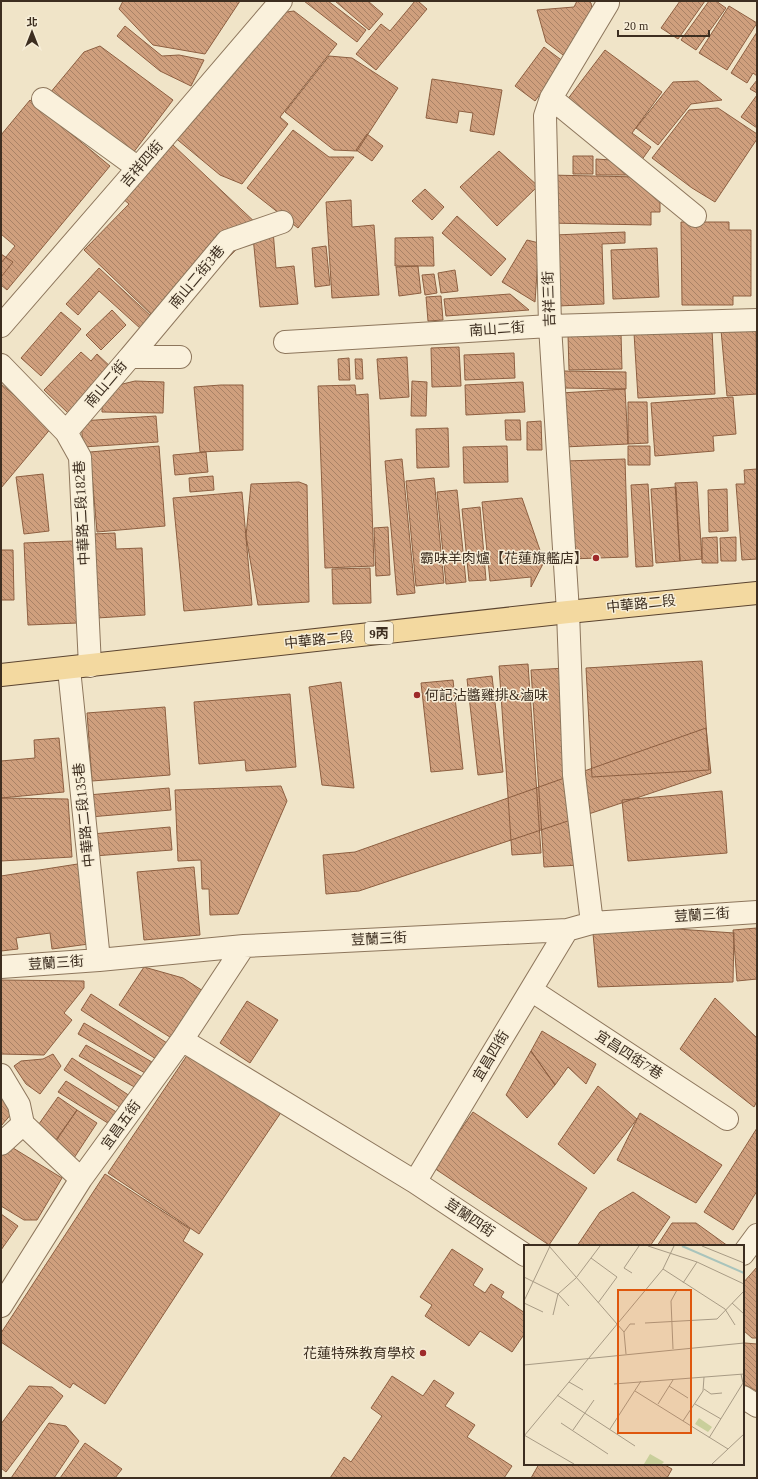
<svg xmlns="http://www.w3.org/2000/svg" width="758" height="1479" font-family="'Times New Roman','Noto Sans TC',serif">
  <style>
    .building { fill: url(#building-back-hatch); stroke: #8d5f41 }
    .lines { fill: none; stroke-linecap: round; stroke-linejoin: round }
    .minor-casing { stroke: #8d765c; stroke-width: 24 }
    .major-casing { stroke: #5b4430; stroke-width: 24 }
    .minor { stroke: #faf1dc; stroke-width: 22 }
    .major { stroke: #f3d9a0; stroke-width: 22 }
    .poi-dot { fill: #9e2a2b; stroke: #f7eed8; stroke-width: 1.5 }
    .labels { text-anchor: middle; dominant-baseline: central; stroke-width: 3; stroke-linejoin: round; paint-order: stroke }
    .shield { fill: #f7eed8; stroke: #756857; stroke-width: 1 }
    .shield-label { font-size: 13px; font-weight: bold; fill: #3d2e20 }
    .street-label { font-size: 14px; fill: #3d2e20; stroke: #f7eed8 }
    .poi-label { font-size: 14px; fill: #3d2e20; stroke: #f7eed8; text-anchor: end }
    .inset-river { fill: none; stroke: #a9c4bc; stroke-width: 2 }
    .inset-road { fill: none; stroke: #a89b85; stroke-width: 1 }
    .view { fill: #df570d; fill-opacity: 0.15; stroke: #df570d; stroke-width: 2 }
    .inset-edge { fill: none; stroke: #3d2e20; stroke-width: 2 }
  </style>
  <defs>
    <pattern id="building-back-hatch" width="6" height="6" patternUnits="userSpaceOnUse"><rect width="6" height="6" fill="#cf9f7d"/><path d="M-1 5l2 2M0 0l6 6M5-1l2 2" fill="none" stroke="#a98266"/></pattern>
  </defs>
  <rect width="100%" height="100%" fill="#f0e4c8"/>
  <path class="building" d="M123,1H240L205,54L153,45L119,9Z
    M304,1H328L366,30L357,42Z
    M335,1H368L383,14L369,30Z
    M415,1H418L427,9L376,70L356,54L381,24L390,31Z
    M577,1H588L591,3L594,21L567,58L546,42L537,10L574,7Z
    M680,1H705L678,39L661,28Z
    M709,1H716L726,8L696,50L681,40Z
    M729,6L757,23L727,70L699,53Z
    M294,11L337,44L280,117L288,124L242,184L220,175L173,136L279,13Z
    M125,26L162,56L179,55L204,60L191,86L160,71L117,36Z
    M757,32V76L753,73L747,83L731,73Z
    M100,46L173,100L133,153L50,93L84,52Z
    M544,47L564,62L535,101L515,86Z
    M605,50L662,92L632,133L651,147L641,161L564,104Z
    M329,56L352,58L398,88L357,151L334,150L285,112Z
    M432,79L502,90L494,135L470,131L473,113L459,111L457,123L426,118Z
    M757,80V93L750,89Z
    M698,81L722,100L691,104L658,145L636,128L673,82Z
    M757,95V128L741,117Z
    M30,100L110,166L7,290L1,285V263L15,246L1,234V135Z
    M718,108L757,134V139L715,202L692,188L652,158L689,110Z
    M293,130L329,157H354L298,228L247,188Z
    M367,134L383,146L372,161L356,150Z
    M173,145L259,226L169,319L154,317L84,250L129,204L122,198Z
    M499,151L538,186L497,226L460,187Z
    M573,156H593V174H573Z
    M596,159L611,160L633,175H596Z
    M549,175L639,177L660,190V212H651V225L548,223Z
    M425,189L444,207L432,220L412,201Z
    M351,200L352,227L374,225L379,295L332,298L326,202Z
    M457,216L506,259L491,276L442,233Z
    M681,222H729V230H751V296H733V305H682Z
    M273,230L276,268L294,266L298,304L260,307L253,237Z
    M625,232V243L602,244L604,304L558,306L555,235Z
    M433,237L434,266H395V238Z
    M527,240L539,243L535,302L502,282Z
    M326,246L330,285L315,287L312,248Z
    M657,248L659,297L613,299L611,250Z
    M1,254L13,262L1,277Z
    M418,266L421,293L399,296L396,267Z
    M99,268L152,317L141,329L99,291L78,315L66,304Z
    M455,270L458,291L441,293L438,273Z
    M434,274L437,293L425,295L422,275Z
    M510,294L529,310L446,316L444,299Z
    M441,296L443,320L428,321L426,297Z
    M112,310L126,325L101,350L86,335Z
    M61,312L81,329L41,376L21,358Z
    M756,327L757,394L727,396L721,330Z
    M712,329L715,394L638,398L634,333Z
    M621,333L622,369L569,370L568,335Z
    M459,347L461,386L432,387L431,348Z
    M81,352L91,361L97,354L113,369L69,414L44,390Z
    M514,353L515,378L465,380L464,355Z
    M407,357L409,397L380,399L377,359Z
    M349,358L350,380H339L338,359Z
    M355,359H362L363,379H356Z
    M563,371L626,372V389L563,388Z
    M135,381L164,382L163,413L102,412V389Z
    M412,381L427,382L426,416H411Z
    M523,382L525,412L466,415L465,385Z
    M1,384L52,427L1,488Z
    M221,385H243V450L200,452L194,387Z
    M355,385L356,395L368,394L374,566L325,568L318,386Z
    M625,389L628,444L564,447L561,393Z
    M733,397L736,434L713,436L714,451L655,456L651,403Z
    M628,402H647L648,443L628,444Z
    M156,416L158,442L83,447L81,421Z
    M505,420H520L521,440H506Z
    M541,421L542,450H527V422Z
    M448,428L449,467L417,468L416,429Z
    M159,446L165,526L97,532L90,452Z
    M507,446L508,482L464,483L463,447Z
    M628,446H650V465H628Z
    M206,452L208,472L175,475L173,455Z
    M402,459L415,593L397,595L385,461Z
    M625,459L628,557L569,559L566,461Z
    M757,469V559L742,560L736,484H745L744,470Z
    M43,474L49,531L24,534L16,477Z
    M213,476L214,490L190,492L189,478Z
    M434,478L444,583L416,586L406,481Z
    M299,482L307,485L309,602L258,605L246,536L251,484Z
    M697,482L702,559L680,561L675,483Z
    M648,484L653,566L636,567L631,485Z
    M676,487L680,561L656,563L651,489Z
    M727,489L728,531L709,532L708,490Z
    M457,490L466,582L446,584L437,492Z
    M242,492L252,605L184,611L173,498Z
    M522,498L544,562L531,587V577L490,581L482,502Z
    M480,507L486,580L469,581L462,509Z
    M388,527L390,575L376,576L374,528Z
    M115,533L116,549L142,548L145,615L97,618L93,534Z
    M717,537L718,563H702V538Z
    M736,537V561H721L720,538Z
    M73,541L77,623L28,625L24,543Z
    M1,550H13L14,600H1Z
    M370,568L371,603L333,604L332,569Z
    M702,661L709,770L592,777L586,668Z
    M528,664L541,853L512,855L499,666Z
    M566,668L579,865L544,867L531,670Z
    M492,676L503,772L478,775L467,679Z
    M453,680L463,769L431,772L421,683Z
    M341,682L354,788L322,785L309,687Z
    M290,694L296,767L246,771L245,760L199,764L194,702Z
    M165,707L170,775L92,781L87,713Z
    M706,728L711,773L359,891L326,894L323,855L355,852Z
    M59,738L64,792L1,798V761L35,758L34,740Z
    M281,786L287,801L238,914L210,915L209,889H202L201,860L178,861L175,790Z
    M169,788L171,810L90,817L88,795Z
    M722,791L727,853L628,861L622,800Z
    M1,798L68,799L72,857L1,861Z
    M170,827L172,850L94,856L92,834Z
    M84,863L96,943L52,949L50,933L16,938L18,949L1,951V876Z
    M194,867L200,935L144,940L137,872Z
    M592,923L734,933L733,982L598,987Z
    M757,928V979L737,981L733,930Z
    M144,967L183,978L203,991L173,1039L119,1005Z
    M1,980L84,981V988L64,1013L72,1020L44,1055L1,1054Z
    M91,994L167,1043L156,1059L81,1010Z
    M715,998L757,1038V1101L754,1107L680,1049Z
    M247,1001L278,1020L250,1063L220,1043Z
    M84,1023L152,1062L145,1073L78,1034Z
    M542,1031L596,1064L586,1084L568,1067L555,1085L531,1051Z
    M86,1045L144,1078L138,1089L79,1056Z
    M190,1051L282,1111L199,1234L108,1173Z
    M531,1051L555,1085L527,1118L506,1095Z
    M53,1054L61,1066L40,1094L26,1084L14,1066L21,1061L43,1059Z
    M72,1058L130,1096L121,1108L64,1070Z
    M66,1081L118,1113L111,1125L58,1092Z
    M1,1086L19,1105L1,1126Z
    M598,1086L637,1119L594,1174L558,1144Z
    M58,1097L77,1110L53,1144L34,1131Z
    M77,1110L97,1123L74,1158L54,1144Z
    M473,1112L587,1188L549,1245L434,1168Z
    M640,1113L722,1165L696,1203L617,1160Z
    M757,1128V1191L733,1230L704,1212Z
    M1,1147L13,1148L62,1178L37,1220H24L1,1206Z
    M105,1174L190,1229L183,1241L203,1254L105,1404L73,1383L70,1388L1,1342V1333Z
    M633,1192L670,1217L650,1246H577L600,1212Z
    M1,1214L18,1226L1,1250Z
    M672,1223H696L728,1246H657Z
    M452,1249L483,1269L473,1285L485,1293L491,1284L504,1292L501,1297L525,1313V1333L512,1352L480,1331L469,1346L425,1316L432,1305L420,1297Z
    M757,1267V1338H752L743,1330V1283Z
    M743,1341L745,1343L757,1344V1391L743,1384Z
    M392,1376L423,1396L434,1380L454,1393L445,1406L475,1425L467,1437L512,1466L504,1478H330L344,1457L351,1462L382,1416L371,1408Z
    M29,1386L52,1387L63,1396L6,1472L1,1468V1424Z
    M49,1423L66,1426L79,1441L54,1478H11Z
    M85,1443L122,1469L115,1478H60Z
    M539,1464H663L672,1469L667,1478H531Z"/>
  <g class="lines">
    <defs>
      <path id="minor" d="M551,98L695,216
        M43,99L138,168
        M1,326L138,168L281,1
        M285,342L550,326L757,320
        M130,357L227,241L282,222
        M1,365L66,432L80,457L90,666
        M66,432L130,357H180
        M69,669L99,960
        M592,923L574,775L568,612L550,326L545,116L551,98L608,3
        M1,967L99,960L244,946L567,930L592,923L757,912
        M531,990L727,1119
        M182,1040L415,1182L525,1255
        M1,1075L19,1105L23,1124L81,1179
        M1,1144L23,1124
        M415,1182L567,930
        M743,1254L757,1235
        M1,1306L81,1179L182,1040L244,946
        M743,1397L757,1406"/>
      <path id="major" d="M1,675L568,612L757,593"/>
    </defs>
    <use href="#minor" class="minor-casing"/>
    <use href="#major" class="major-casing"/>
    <use href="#minor" class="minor"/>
    <use href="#major" class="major"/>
  </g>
  <g class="poi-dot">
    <circle cx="596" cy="558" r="4"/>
    <circle cx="417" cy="695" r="4"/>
    <circle cx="423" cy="1353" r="4"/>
  </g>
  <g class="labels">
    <rect class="shield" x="365" y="622" width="28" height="22" rx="3"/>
    <g class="shield-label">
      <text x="379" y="633">9丙</text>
    </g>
    <g class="street-label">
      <text transform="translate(142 164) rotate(-49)">吉祥四街</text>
      <text transform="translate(197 277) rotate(-50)">南山二街3巷</text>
      <text transform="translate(549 299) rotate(-92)">吉祥三街</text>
      <text transform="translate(497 329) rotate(-4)">南山二街</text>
      <text transform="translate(106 384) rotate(-50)">南山二街</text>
      <text transform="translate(82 513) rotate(-93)">中華路二段182巷</text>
      <text transform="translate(641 604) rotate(-6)">中華路二段</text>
      <text transform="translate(319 640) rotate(-6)">中華路二段</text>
      <text transform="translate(84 815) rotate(-96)">中華路二段135巷</text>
      <text transform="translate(702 915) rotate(-4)">荳蘭三街</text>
      <text transform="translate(379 939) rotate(-3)">荳蘭三街</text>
      <text transform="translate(56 963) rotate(-4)">荳蘭三街</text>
      <text transform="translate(629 1055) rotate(33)">宜昌四街7巷</text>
      <text transform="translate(491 1056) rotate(-59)">宜昌四街</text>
      <text transform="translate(121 1125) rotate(-54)">宜昌五街</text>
      <text transform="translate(470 1218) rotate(34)">荳蘭四街</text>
    </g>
    <g class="poi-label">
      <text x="588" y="558">霸味羊肉爐【花蓮旗艦店】</text>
      <text x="425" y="695" text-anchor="start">何記沾醬雞排&amp;滷味</text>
      <text x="415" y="1353">花蓮特殊教育學校</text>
    </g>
  </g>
  <g transform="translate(524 1245)">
    <rect width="220" height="220" fill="#f0e4c8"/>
    <path d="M175,173L188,182L184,187L171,179ZM126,209L140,217L138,219H120Z" fill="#c9cf9b"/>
    <path class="inset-river" d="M158,1L220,28"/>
    <path class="inset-road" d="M25,1L100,87L102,109M124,1L173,17L220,39M178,1L220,18M67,13L93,32L74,58M139,24L201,64L211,80M108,28L100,23L115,1M0,32L34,49L45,61M159,38L173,17M0,56L26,1M0,58L19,67M208,58L220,69M29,70L34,49L52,33L76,1M121,78L193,74L220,46M100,87L106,79H111M149,104L147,56L153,45M0,120L220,98M45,137L59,145M90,139L220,129M145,141L164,153M180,144L187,149L198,148M111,146L204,204M33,150L111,201M134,159L149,135M171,159L197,174M159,176L179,146L180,132M37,178L84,209M86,184L117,136M49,185L70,155M0,190L50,219M0,191L139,24L150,1M185,193L219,138L217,129M188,219L220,189"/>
    <path class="view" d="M94,45H167V188H94Z"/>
    <rect width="220" height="220" class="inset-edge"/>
  </g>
  <rect width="758" height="1479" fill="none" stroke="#3d2e20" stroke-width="4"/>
  <g transform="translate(32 32)" stroke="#f7eed8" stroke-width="3" paint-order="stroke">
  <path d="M0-3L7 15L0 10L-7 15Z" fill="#3d2e20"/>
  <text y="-6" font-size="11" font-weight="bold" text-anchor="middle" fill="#3d2e20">北</text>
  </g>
  <path d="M618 30v6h91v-6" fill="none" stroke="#3d2e20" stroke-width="2"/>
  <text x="624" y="30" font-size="12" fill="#3d2e20" stroke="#f7eed8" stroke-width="3" paint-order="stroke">20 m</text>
</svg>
